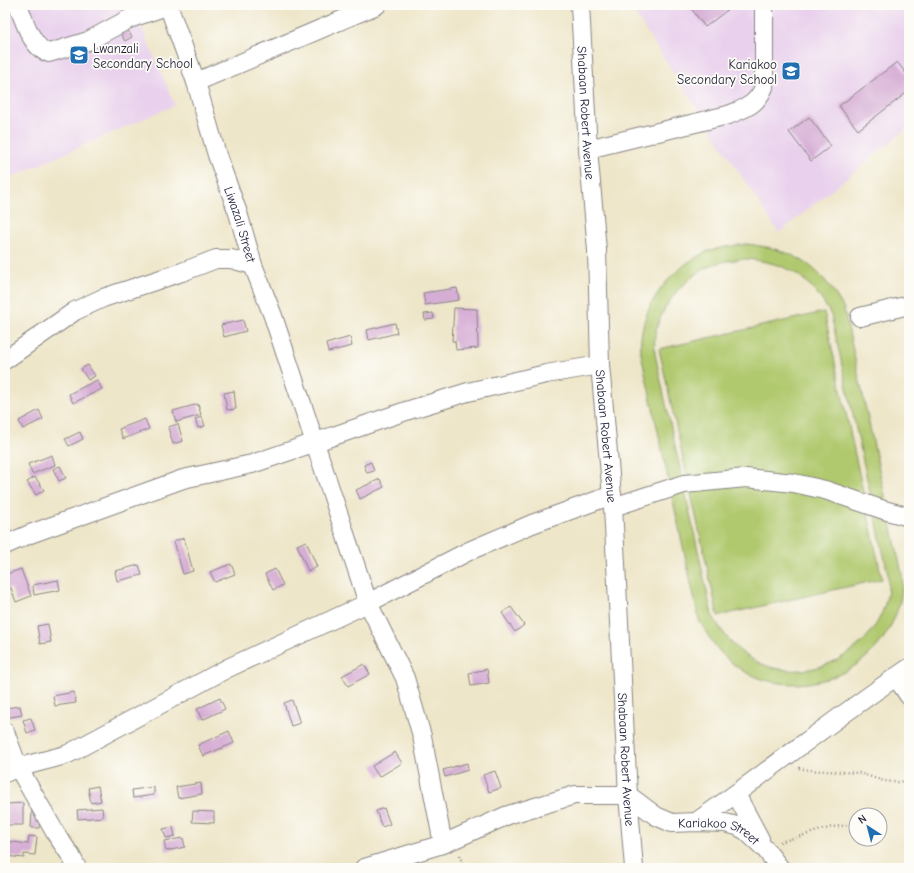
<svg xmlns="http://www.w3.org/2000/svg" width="914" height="873" font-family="'Comic Neue',sans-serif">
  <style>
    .built { fill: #e9d1ed }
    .green { fill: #b1c96e; stroke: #6a7654; fill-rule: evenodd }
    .building { fill: #d6add5 }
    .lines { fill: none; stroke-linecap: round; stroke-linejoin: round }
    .minor-casing { stroke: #888482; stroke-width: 20 }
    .path { stroke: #888482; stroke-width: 2.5; stroke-dasharray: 1 3; stroke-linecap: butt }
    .minor { stroke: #fff; stroke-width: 18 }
    .labels { text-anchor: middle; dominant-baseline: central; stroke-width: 3.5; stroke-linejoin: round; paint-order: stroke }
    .poi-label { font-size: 13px; fill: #22223b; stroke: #fdfcf7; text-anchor: start }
    .street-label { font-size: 13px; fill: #22223b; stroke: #fdfcf7 }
  </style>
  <rect width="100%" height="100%" fill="#fdfcf7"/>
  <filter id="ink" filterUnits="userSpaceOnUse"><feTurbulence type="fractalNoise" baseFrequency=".025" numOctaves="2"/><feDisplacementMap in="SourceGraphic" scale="8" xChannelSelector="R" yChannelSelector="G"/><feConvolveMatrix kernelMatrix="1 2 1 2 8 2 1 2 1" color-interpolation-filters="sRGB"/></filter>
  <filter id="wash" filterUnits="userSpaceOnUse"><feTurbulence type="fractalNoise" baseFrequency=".012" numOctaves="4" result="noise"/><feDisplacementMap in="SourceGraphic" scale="16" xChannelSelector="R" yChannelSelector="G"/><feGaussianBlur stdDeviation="0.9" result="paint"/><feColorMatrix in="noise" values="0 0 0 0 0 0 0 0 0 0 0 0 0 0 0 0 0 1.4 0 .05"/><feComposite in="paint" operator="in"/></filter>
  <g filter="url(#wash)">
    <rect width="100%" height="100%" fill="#eee6c9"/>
    <path class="built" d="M5,5H132L175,105L5,180Z
      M647,5H909V127L779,233L635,14Z"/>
    <path class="green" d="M746,244C795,249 821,266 844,309L902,574C904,593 898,613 889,629C857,689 768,704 721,653C712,643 706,632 699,620L641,354C637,311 667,271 704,253C718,247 732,246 746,244ZM746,259C789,263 810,277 831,315L888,574C894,647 804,698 744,654C730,644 721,630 712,615L655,354C650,317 679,281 710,266C721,261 734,260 746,259Z
      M824,312L882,579L718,616L659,349Z"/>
    <g id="blocks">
      <path class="building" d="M693,5H734L705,27L690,7Z
        M125,26L132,37L125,41L118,30Z
        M897,62L909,77V91L858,130L839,106Z
        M809,117L831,146L811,161L789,132Z
        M457,288L459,300L425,305L423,293Z
        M454,308L477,309L478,348L456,350L455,341H452Z
        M433,313L434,319L425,320L424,314Z
        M243,320L246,331L224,337L221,325Z
        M395,323L397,333L369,340L367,330Z
        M350,337L352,346L328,352L326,344Z
        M88,365L95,376L88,380L81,369Z
        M97,380L102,389L73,403L69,394Z
        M234,391L236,409L227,410L224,393Z
        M198,404L201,415L176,422L173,411Z
        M39,410L43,419L23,429L19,421Z
        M202,417L205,426L198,428L195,419Z
        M145,419L149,429L123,439L119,429Z
        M178,424L183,441L173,444L168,427Z
        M80,432L83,439L69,446L65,439Z
        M52,455L55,465L32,474L28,464Z
        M371,462L374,471L367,473L364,465Z
        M60,466L66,478L59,481L53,469Z
        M35,477L44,490L36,495L27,482Z
        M380,479L384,487L360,499L356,490Z
        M184,538L193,571L183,574L174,541Z
        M306,541L317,567L308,571L297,545Z
        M231,564L235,574L215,582L210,572Z
        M139,565L142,575L117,581L115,571Z
        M5,569L7,574L21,569L31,596L16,602L11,588L5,591Z
        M275,569L283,585L273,590L265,574Z
        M58,580L60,590L34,595L33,585Z
        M511,607L524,625L515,632L502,613Z
        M48,624L51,642L40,644L37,626Z
        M364,664L370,674L348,686L342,676Z
        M487,669L489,683L471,686L469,673Z
        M74,692L76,703L55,706L53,696Z
        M220,698L225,709L202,720L197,709Z
        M292,700L300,723L291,726L284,703Z
        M20,706L22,715L5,718V708Z
        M31,718L35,730L27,733L23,720Z
        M229,731L234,743L203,756L198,745Z
        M395,752L402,763L379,777L372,766Z
        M467,763L468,770L445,777L443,770Z
        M495,771L501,788L489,792L483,775Z
        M201,783L202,794L178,798L176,787Z
        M98,786L101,801L91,803L88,788Z
        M154,787V795L133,798L132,790Z
        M23,803V825H5V804Z
        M102,808L103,817L78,819L77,810Z
        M384,808L390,824L382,827L376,811Z
        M32,810H40L39,828H31Z
        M193,811L214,812V823L192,822Z
        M173,827L175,836L166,838L163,829Z
        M29,836L37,837L35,855L24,854V858L5,856V841L28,844Z
        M183,838L185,847L166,851L164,841Z"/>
    </g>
  </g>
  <g filter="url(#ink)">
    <use href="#blocks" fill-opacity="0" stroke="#888482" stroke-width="1"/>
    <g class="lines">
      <defs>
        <g id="minor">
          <path d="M18,5C24,20 32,49 49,53L88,41L129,19L169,5"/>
          <path id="s1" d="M168,5L196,82L217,155L238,213L253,265L273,316L368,603L405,678L422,736L443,844"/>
          <path id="s2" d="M580,5L588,149L597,250L600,365L613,507L628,795L634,868"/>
          <path d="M196,82L377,5"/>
          <path d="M588,149L728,115C745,108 756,106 764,87V5"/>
          <path d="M860,317L909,305"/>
          <path d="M5,360L75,311L103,298L182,272L216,259H231L253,265"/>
          <path d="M613,507L684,484L746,478L794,483L825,490L884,510L909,517"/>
          <path d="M5,545L30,534L183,479L252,464L409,410L468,392L546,374L600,365"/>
          <path d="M896,677L909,696"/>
          <path d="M5,732L18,767L56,834L71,856L77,868"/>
          <path d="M5,773C25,764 47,761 68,754L228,668L368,603L469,551L532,524L612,495"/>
          <path d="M736,794L760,839"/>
          <path d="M696,822C768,772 836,717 909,668"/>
          <path id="s3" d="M364,868L443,844L508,815L575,795H628L656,816L672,823L696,822L725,823L737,826L746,831L766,850L780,868"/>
        </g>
      </defs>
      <use href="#minor" class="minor-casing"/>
      <path class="path" d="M799,768L808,770L859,773L884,781L898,782L909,781
        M780,842L832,827L856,824
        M460,855L463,868"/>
      <use href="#minor" class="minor"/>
    </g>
  </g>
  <defs>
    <symbol id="school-square" viewBox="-11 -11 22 22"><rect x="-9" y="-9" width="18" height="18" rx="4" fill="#1f6fb2" stroke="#fdfcf7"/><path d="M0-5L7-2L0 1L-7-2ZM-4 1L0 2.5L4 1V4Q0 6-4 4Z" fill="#fff"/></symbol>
  </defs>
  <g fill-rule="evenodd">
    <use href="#school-square" x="68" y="44" width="22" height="22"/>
    <use href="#school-square" x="780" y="60" width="22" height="22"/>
  </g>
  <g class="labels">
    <g class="poi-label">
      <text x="93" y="48">Lwanzali<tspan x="93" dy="15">Secondary School</tspan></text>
      <text x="777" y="64" text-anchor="end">Kariakoo<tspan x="777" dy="15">Secondary School</tspan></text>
    </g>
    <g class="street-label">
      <text stroke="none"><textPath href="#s2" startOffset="108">Shabaan Robert Avenue</textPath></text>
      <text stroke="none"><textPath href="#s1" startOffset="231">Liwazali Street</textPath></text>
      <text stroke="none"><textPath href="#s2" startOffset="432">Shabaan Robert Avenue</textPath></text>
      <text stroke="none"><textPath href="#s2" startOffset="756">Shabaan Robert Avenue</textPath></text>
      <text stroke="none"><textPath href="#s3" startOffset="378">Kariakoo Street</textPath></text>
    </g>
  </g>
  <rect width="914" height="873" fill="none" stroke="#fdfcf7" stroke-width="20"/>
  <g transform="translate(868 827) rotate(324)"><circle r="19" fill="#fdfcf7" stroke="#a5a5ac"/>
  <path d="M0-3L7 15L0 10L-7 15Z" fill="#1f6fb2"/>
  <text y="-6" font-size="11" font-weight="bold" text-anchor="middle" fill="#22223b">N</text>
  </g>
</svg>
